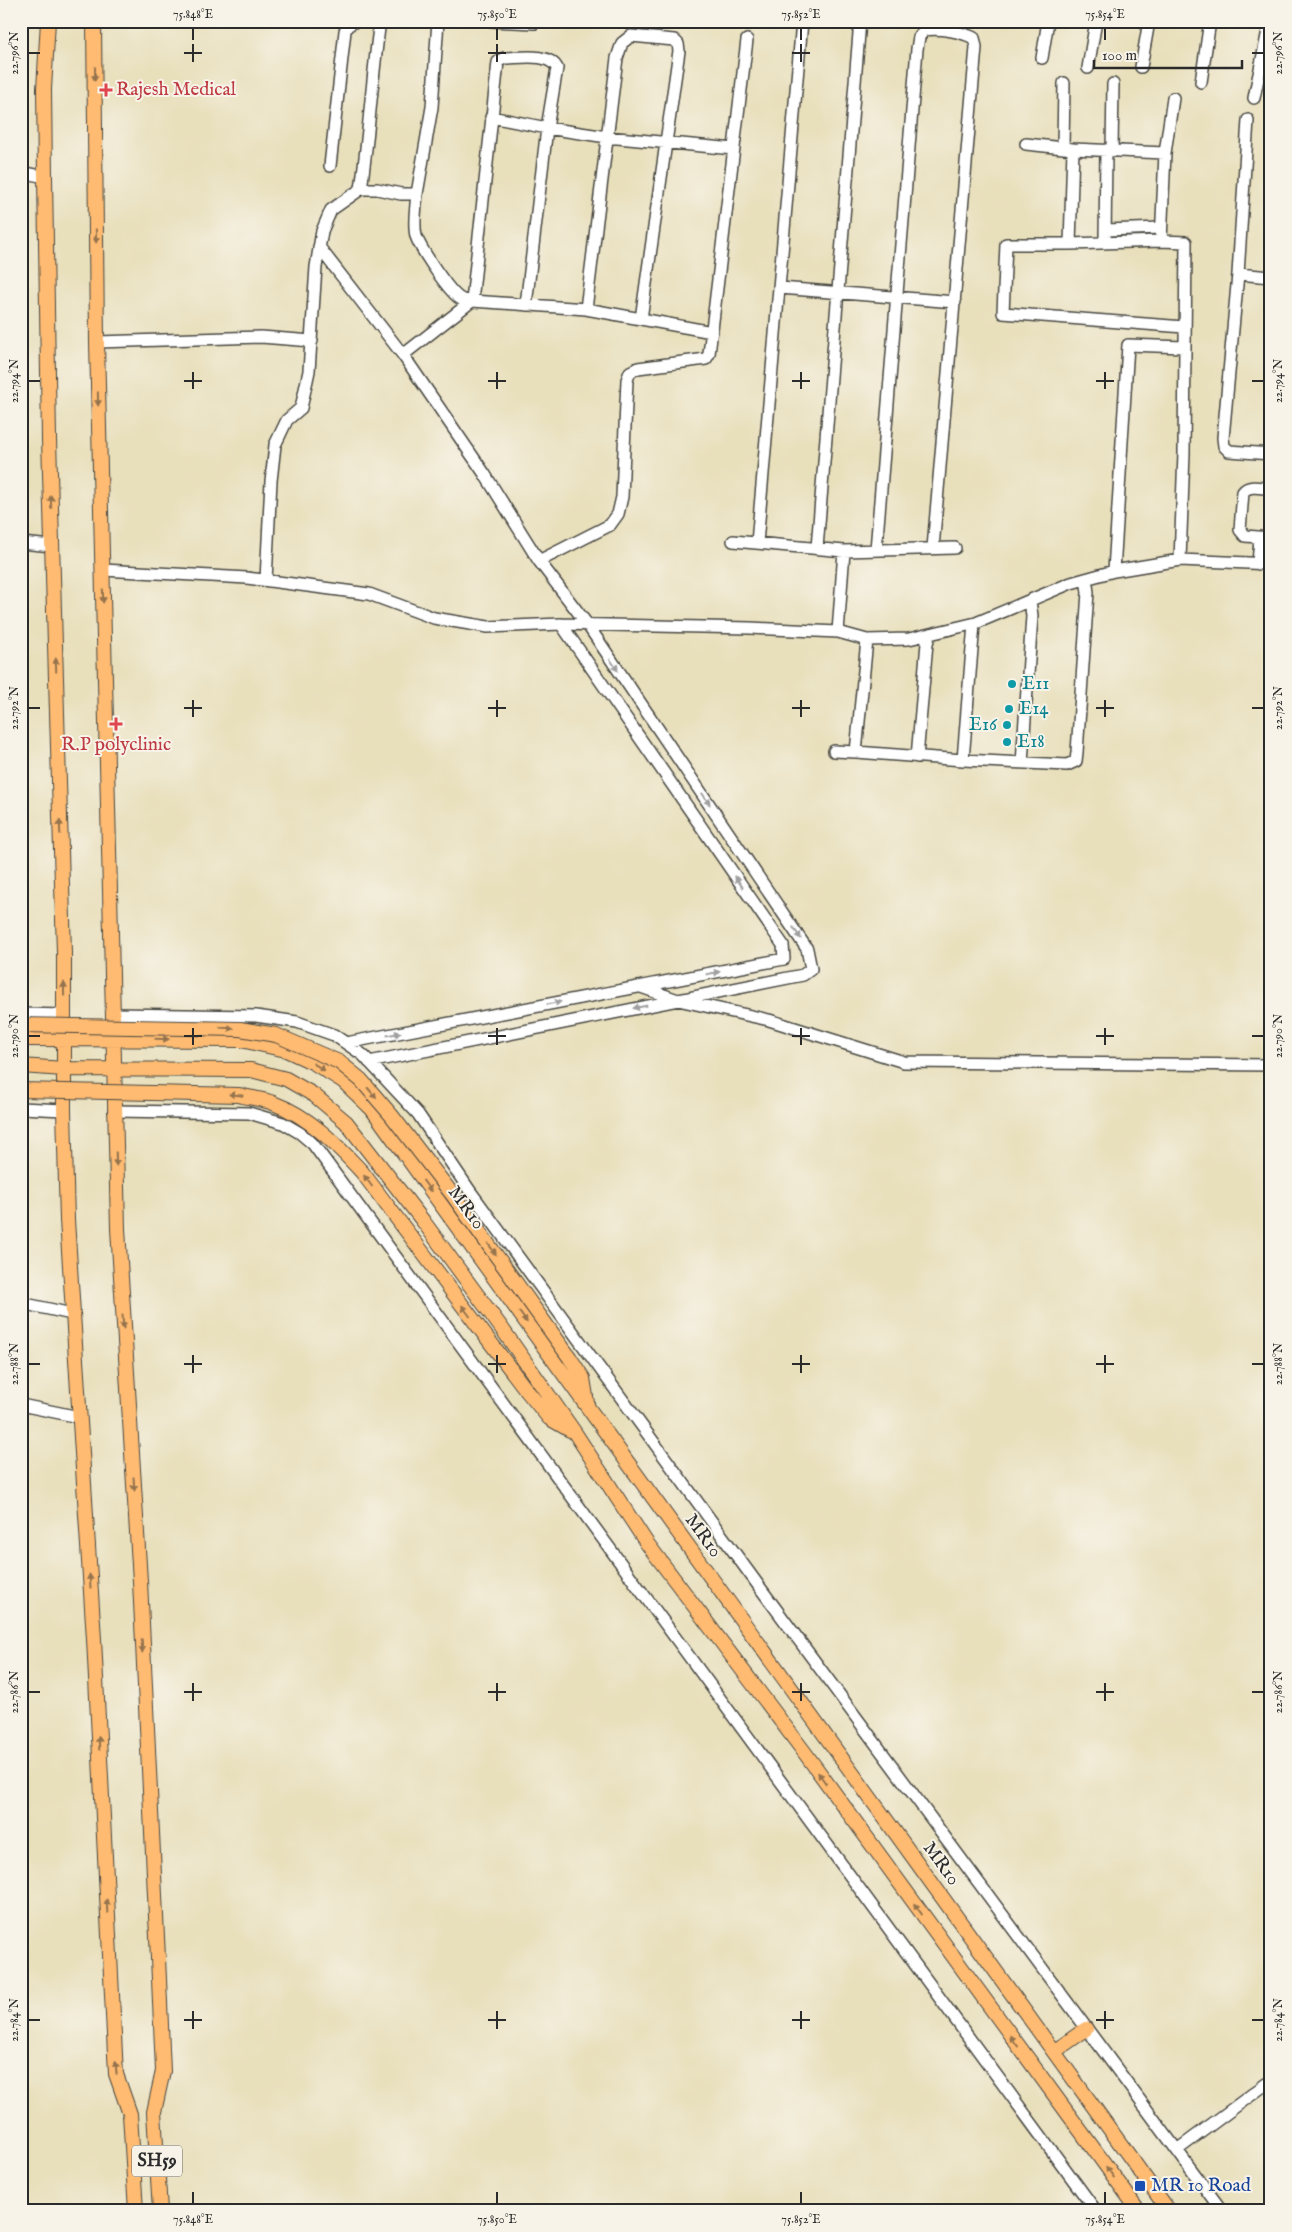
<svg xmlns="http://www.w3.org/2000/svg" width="1292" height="2232" font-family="'IM FELL English',serif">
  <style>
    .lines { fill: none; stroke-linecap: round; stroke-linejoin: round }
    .minor-casing { stroke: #474641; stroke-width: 14 }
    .major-casing { stroke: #474641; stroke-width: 16 }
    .minor { stroke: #fff; stroke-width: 11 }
    .major { stroke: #ffbb71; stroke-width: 14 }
    .major-bridge-casing { stroke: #474641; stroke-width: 16; stroke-linecap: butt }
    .major-bridge { stroke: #ffbb71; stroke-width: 14 }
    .oneway { fill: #95734e }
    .oneway2 { fill: #a0a0a0 }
    .ticks { fill: none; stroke: #2b2b2b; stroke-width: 2 }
    .health-dot { fill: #e0444e; stroke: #f7f3e8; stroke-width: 2 }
    .culture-dot { fill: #0f9aa8; stroke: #f7f3e8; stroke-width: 2 }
    .transit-dot { fill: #1a4fb4; stroke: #f7f3e8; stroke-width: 2 }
    .labels { text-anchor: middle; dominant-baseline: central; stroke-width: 4; stroke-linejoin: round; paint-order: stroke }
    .shield { fill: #f7f3e8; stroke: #686764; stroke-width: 1 }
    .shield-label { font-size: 18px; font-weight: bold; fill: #2b2b2b }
    .health-label { font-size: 19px; fill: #be3a42; stroke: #f7f3e8; text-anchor: start }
    .culture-label { font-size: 19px; fill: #0d838f; stroke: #f7f3e8; text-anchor: start }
    .street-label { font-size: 19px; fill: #2b2b2b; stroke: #f7f3e8 }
    .transit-label { font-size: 19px; fill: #164399; stroke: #f7f3e8; text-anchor: start }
    .neatline { fill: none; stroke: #2b2b2b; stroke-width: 2 }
    .ticks-label { font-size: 12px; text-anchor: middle; fill: #2b2b2b }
  </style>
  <rect width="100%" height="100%" fill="#f7f3e8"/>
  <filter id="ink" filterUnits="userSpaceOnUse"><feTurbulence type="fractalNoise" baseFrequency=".02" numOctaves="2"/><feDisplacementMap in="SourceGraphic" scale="10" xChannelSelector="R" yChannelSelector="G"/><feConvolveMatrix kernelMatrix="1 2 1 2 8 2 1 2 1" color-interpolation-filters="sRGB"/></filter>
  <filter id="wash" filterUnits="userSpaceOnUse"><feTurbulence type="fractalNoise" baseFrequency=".0096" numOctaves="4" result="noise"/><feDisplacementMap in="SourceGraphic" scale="20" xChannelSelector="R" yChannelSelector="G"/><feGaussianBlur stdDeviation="1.12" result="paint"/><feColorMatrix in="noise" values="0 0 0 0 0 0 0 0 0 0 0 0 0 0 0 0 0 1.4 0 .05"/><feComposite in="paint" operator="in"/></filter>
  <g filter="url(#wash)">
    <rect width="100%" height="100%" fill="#e8dfbb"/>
  </g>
  <g filter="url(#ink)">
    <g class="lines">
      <defs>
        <path id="minor" d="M492,21L534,23L535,21
          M1042,58L1048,21
          M1141,67L1149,21
          M1088,68L1096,21
          M1201,82L1210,21
          M1254,98L1270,21
          M491,117L547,128L607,137L734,149
          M1248,120L1238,274L1223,438L1224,446L1229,451L1271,454
          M1026,144L1073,149L1165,153L1161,241L1186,242L1184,453L1180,560
          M1063,148L1064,83
          M1073,149L1070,244L1161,241
          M1112,150L1113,84
          M1165,153L1173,98
          M330,166L345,31L347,26L356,21
          M21,172L45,177
          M361,189C369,134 372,77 380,21H383
          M417,194C416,207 413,223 416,236C420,248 450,294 461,299C464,301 469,301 472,301
          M1106,230L1161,228
          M1105,243L1106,150
          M1070,244H1006L1003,313L1184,327
          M319,247L403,355L484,473L539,561L587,624L807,949L811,969L803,975L369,1062
          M1238,274L1271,277
          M780,288L955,302
          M526,305L547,128L557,68C549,52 520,58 504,58L498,62L472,301L586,309L641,319L679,51L678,44L674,40L631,36L622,43L617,58L586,309
          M641,319L712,332
          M97,342L261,337L312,341
          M403,355L472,301
          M1271,489C1261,488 1249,484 1243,492L1240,530L1245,536L1271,538
          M733,541L844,551L955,548
          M21,543L52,546
          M757,543L802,21
          M817,548L860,21
          M876,550L917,49L919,37L924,30C940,28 960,31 974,38L976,47L933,548
          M539,561L610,525L618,514L622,497L627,380L630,372L638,368L706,359L709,354L747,40
          M1258,564L1260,538
          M103,570L247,578L369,594L434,618L488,627L561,624L750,628L838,632L867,640L909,639L976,623L1071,583L1114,571L1180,560L1271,564
          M1114,571L1128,345L1184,347
          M266,580L271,481L275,445L287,420L301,408L309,371L316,267L322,231L331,210L361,189H377L401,194H417L432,107L438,21
          M974,624L963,760L1067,765L1076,761L1077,752L1088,592L1086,579
          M838,632L844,551
          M867,640L856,752L963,760
          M834,751L856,752
          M917,757L927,643L930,634
          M1022,763L1032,616L1030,601
          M641,987L678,1000L769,1020L904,1062L1271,1065
          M21,1014L64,1015
          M112,1014L256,1016L297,1022L334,1035L363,1055L418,1114L470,1191L761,1589L1222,2211
          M346,1043L784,959L783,945L561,624
          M21,1108L64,1110
          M114,1111L249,1113L283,1123L300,1133L313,1144L1096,2211
          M21,1303L72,1314
          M21,1405L79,1417
          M1177,2150L1266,2084"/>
        <path id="major" d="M48,21L44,89L45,177L49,439L64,953V1110L67,1220L94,1639L116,2074L130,2114L136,2211
          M94,21L97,342L118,1229L140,1581L159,1979L163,2071L154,2112L160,2211
          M21,1039L241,1040L286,1050L314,1063L343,1081L372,1109L1169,2211
          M21,1066L64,1069L251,1070L286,1079L314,1095L346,1122L423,1221L503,1330L575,1433L646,1542L805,1753L1139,2211
          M570,1358L583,1378L587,1403
          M527,1391L549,1418L570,1430
          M1055,2051L1086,2029"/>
      </defs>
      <use href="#minor" class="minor-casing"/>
      <use href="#major" class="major-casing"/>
      <use href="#minor" class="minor"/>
      <use href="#major" class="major"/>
      <defs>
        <path id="major-bridge" d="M21,1025L240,1029L276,1035L339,1062L361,1080L392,1116L452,1194L570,1358
          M21,1090L239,1095C250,1098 263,1099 273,1103C309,1116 336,1144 362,1172L527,1391"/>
      </defs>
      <use href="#major-bridge" class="major-bridge-casing"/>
      <use href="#major-bridge" class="major-bridge"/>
    </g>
    <defs><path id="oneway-solid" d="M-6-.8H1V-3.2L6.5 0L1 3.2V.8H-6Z" transform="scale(1.25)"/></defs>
    <g class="oneway">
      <use href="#oneway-solid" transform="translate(95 74) rotate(91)"/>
      <use href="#oneway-solid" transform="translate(96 236) rotate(89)"/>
      <use href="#oneway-solid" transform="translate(98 399) rotate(89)"/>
      <use href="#oneway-solid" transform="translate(51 502) rotate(-92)"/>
      <use href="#oneway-solid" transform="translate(103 596) rotate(89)"/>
      <use href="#oneway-solid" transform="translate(56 665) rotate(-92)"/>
      <use href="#oneway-solid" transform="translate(60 827) rotate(-92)"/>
      <use href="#oneway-solid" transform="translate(64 989) rotate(-91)"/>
      <use href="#oneway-solid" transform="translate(227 1028) rotate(3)"/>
      <use href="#oneway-solid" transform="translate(162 1039) rotate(1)"/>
      <use href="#oneway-solid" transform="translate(319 1067) rotate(31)"/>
      <use href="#oneway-solid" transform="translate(372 1093) rotate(50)"/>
      <use href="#oneway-solid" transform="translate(236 1095) rotate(-174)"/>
      <use href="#oneway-solid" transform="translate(116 1159) rotate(88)"/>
      <use href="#oneway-solid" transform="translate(368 1181) rotate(-127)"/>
      <use href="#oneway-solid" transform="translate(427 1186) rotate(54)"/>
      <use href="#oneway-solid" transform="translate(492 1249) rotate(54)"/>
      <use href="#oneway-solid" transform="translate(466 1311) rotate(-127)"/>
      <use href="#oneway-solid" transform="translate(523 1317) rotate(54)"/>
      <use href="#oneway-solid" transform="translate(123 1322) rotate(86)"/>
      <use href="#oneway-solid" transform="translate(134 1484) rotate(86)"/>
      <use href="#oneway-solid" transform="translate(90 1581) rotate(-94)"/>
      <use href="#oneway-solid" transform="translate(142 1646) rotate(88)"/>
      <use href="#oneway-solid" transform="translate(99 1743) rotate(-93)"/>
      <use href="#oneway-solid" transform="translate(822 1778) rotate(-126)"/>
      <use href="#oneway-solid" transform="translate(107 1906) rotate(-93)"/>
      <use href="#oneway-solid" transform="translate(918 1909) rotate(-126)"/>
      <use href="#oneway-solid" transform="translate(1014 2041) rotate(-126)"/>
      <use href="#oneway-solid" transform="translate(116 2068) rotate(-95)"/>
      <use href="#oneway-solid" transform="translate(1110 2172) rotate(-126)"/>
    </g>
    <g class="oneway2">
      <use href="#oneway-solid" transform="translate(614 665) rotate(56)"/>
      <use href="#oneway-solid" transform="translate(706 799) rotate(56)"/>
      <use href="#oneway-solid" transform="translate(739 882) rotate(-125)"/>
      <use href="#oneway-solid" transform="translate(797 933) rotate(56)"/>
      <use href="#oneway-solid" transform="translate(713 973) rotate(-11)"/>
      <use href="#oneway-solid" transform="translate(554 1003) rotate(-11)"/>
      <use href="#oneway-solid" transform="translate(640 1007) rotate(169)"/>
      <use href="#oneway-solid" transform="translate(394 1034) rotate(-11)"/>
    </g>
  </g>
  <path class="ticks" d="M193,28V40M497,28V40M801,28V40M1105,28V40M193,44V62M497,44V62M801,44V62M28,53H40M184,53H202M488,53H506M792,53H810M1252,53H1264M193,372V389M497,372V389M801,372V389M1105,372V389M28,381H40M184,381H202M488,381H506M792,381H810M1096,381H1114M1252,381H1264M193,700V717M497,700V717M801,700V717M1105,700V717M28,708H40M184,708H202M488,708H506M792,708H810M1096,708H1114M1252,708H1264M193,1028V1045M497,1028V1045M801,1028V1045M1105,1028V1045M28,1036H40M184,1036H202M488,1036H506M792,1036H810M1096,1036H1114M1252,1036H1264M193,1355V1373M497,1355V1373M801,1355V1373M1105,1355V1373M28,1364H40M184,1364H202M488,1364H506M792,1364H810M1096,1364H1114M1252,1364H1264M193,1683V1701M497,1683V1701M801,1683V1701M1105,1683V1701M28,1692H40M184,1692H202M488,1692H506M792,1692H810M1096,1692H1114M1252,1692H1264M193,2011V2029M497,2011V2029M801,2011V2029M1105,2011V2029M28,2020H40M184,2020H202M488,2020H506M792,2020H810M1096,2020H1114M1252,2020H1264M193,2192V2204M497,2192V2204M801,2192V2204M1105,2192V2204"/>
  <g class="health-dot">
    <path d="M103.5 82.5h5v5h5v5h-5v5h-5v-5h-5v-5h5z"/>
    <path d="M113.5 716.5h5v5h5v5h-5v5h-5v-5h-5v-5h5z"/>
  </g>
  <g class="culture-dot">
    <circle cx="1012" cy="684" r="5"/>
    <circle cx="1009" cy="709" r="5"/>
    <circle cx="1007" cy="725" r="5"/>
    <circle cx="1007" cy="742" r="5"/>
  </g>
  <rect class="transit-dot" x="1134" y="2180" width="12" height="12" rx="2.5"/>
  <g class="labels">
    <rect class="shield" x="132" y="2145.5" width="50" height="31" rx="4"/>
    <g class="shield-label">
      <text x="157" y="2161">SH59</text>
    </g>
    <g class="health-label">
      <text x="116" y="90">Rajesh Medical</text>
      <text x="116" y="745" text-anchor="middle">R.P polyclinic</text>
    </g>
    <g class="culture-label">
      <text x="1022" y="684">E11</text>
      <text x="1019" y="709">E14</text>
      <text x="997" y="725" text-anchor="end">E16</text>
      <text x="1017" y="742">E18</text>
    </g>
    <g class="street-label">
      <text transform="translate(466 1208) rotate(54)">MR10</text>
      <text transform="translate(703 1536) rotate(54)">MR10</text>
      <text transform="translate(941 1864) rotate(54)">MR10</text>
    </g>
    <g class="transit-label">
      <text x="1151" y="2186">MR 10 Road</text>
    </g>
  </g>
  <rect width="1292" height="2232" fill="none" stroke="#f7f3e8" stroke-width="55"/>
  <path d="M1094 60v8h148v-8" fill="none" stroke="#2b2b2b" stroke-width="2.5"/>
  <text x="1102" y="60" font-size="15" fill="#2b2b2b" stroke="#f7f3e8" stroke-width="4" paint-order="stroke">100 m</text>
  <rect x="28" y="28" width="1236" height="2176" class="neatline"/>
  <g class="ticks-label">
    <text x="193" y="18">75.848°E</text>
    <text x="497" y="18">75.850°E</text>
    <text x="801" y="18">75.852°E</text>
    <text x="1105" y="18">75.854°E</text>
    <text transform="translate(14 53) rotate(-90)" y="4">22.796°N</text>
    <text transform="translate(1278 53) rotate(-90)" y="4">22.796°N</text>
    <text transform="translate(14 381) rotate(-90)" y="4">22.794°N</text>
    <text transform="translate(1278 381) rotate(-90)" y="4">22.794°N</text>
    <text transform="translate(14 708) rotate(-90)" y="4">22.792°N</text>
    <text transform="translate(1278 708) rotate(-90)" y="4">22.792°N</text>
    <text transform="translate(14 1036) rotate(-90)" y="4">22.790°N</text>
    <text transform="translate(1278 1036) rotate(-90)" y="4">22.790°N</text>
    <text transform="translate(14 1364) rotate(-90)" y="4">22.788°N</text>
    <text transform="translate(1278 1364) rotate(-90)" y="4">22.788°N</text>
    <text transform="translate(14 1692) rotate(-90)" y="4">22.786°N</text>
    <text transform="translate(1278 1692) rotate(-90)" y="4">22.786°N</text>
    <text transform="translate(14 2020) rotate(-90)" y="4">22.784°N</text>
    <text transform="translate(1278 2020) rotate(-90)" y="4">22.784°N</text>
    <text x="193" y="2223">75.848°E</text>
    <text x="497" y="2223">75.850°E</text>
    <text x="801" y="2223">75.852°E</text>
    <text x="1105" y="2223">75.854°E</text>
  </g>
</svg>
